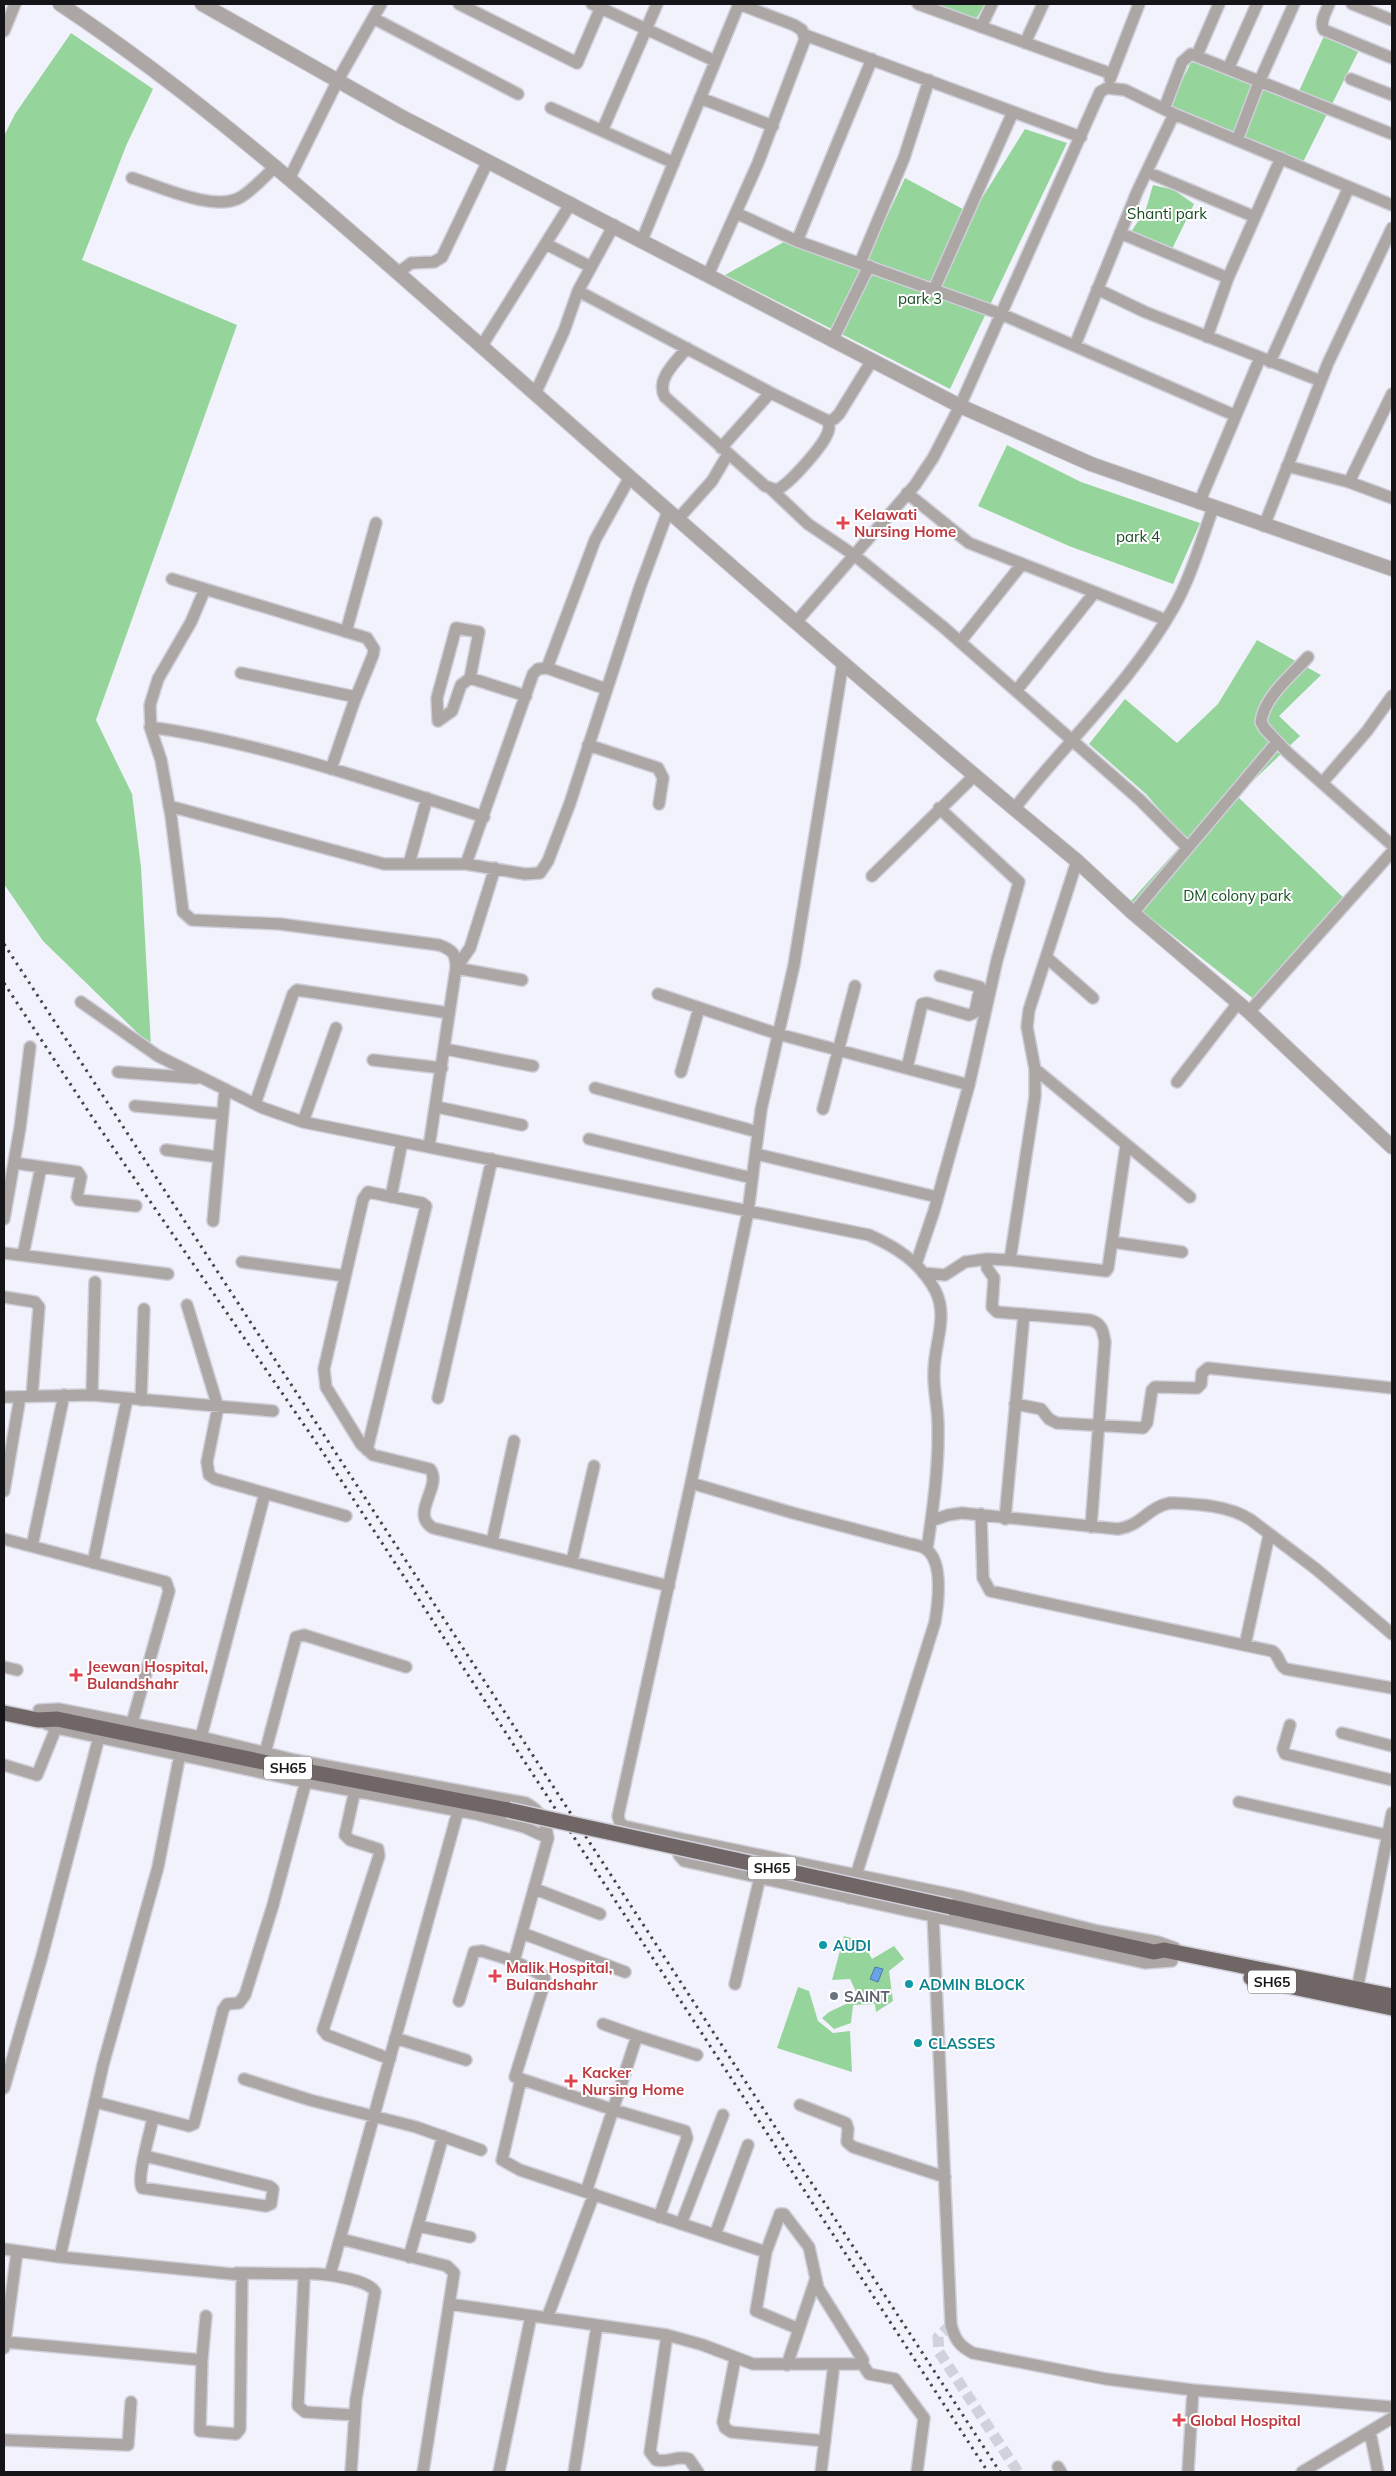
<svg xmlns="http://www.w3.org/2000/svg" width="1396" height="2476" font-family="Mulish,sans-serif">
  <style>
    .green { fill: #95d59b }
    .water { fill: #69a4e6; stroke: #5079a8 }
    .lines { fill: none; stroke-linecap: round; stroke-linejoin: round }
    .minor-tunnel { stroke: #d1d1db; stroke-width: 11; stroke-dasharray: 11 5.5; stroke-linecap: butt }
    .minor-casing { stroke: #cfcfd9; stroke-width: 14 }
    .tertiary-casing { stroke: #cfcfd9; stroke-width: 16 }
    .primary-casing { stroke: #cfcfd9; stroke-width: 18 }
    .minor { stroke: #aca6a5; stroke-width: 11 }
    .tertiary { stroke: #aca6a5; stroke-width: 14 }
    .primary { stroke: #706665; stroke-width: 15 }
    .rail { stroke: #434349; stroke-width: 3; stroke-dasharray: 2.5 5; stroke-linecap: butt }
    .primary-bridge-casing { stroke: #cfcfd9; stroke-width: 18; stroke-linecap: butt }
    .primary-bridge { stroke: #706665; stroke-width: 15 }
    .health-dot { fill: #e0444e; stroke: #fff; stroke-width: 2 }
    .culture-dot { fill: #0f9aa8; stroke: #fff; stroke-width: 2 }
    .worship-dot { fill: #6b7280; stroke: #fff; stroke-width: 2 }
    .labels { text-anchor: middle; dominant-baseline: central; stroke-width: 4; stroke-linejoin: round; paint-order: stroke }
    .shield { fill: #fff; stroke: #5b5b5e; stroke-width: 1 }
    .shield-label { font-size: 14px; font-weight: bold; fill: #151519 }
    .park-label { font-size: 15px; fill: #194c23; stroke: #fff }
    .health-label { font-size: 15px; font-weight: bold; fill: #be3a42; stroke: #fff; text-anchor: start }
    .culture-label { font-size: 15px; font-weight: bold; fill: #0d838f; stroke: #fff; text-anchor: start }
    .worship-label { font-size: 15px; font-weight: bold; fill: #5b616d; stroke: #fff; text-anchor: start }
  </style>
  <rect width="100%" height="100%" fill="#f2f2fd"/>
  <path class="green" d="M937,4H985L973,24L935,7Z
    M71,33L153,89L126,146L82,260L237,325L96,720L132,794L141,867L151,1046L43,941L4,884V136L15,114Z
    M1324,36L1358,52L1303,162L1170,106L1193,58L1295,100Z
    M1025,129L1067,143L950,389L725,275L789,239L866,261L905,178L972,214Z
    M1153,185L1174,190L1194,204L1172,249L1131,232L1146,209Z
    M1007,445L1081,482L1200,523L1173,584L1069,546L978,506Z
    M1257,640L1321,675L1279,716L1300,736L1237,796L1350,904L1260,1004L1130,902L1186,840L1146,794L1089,744L1125,699L1177,743L1218,704Z
    M844,1936L862,1941L872,1959L894,1946L904,1959L889,1971L893,2001L876,2012L875,2004L853,2005L851,2023L834,2029L822,2018L829,2012L859,1998L850,1979L832,1980Z
    M798,1987L809,1991L818,2021L833,2033L850,2031L852,2072L777,2048Z"/>
  <path class="water" d="M875,1967L883,1969L878,1982L870,1979Z"/>
  <g class="lines">
    <path class="minor-tunnel" d="M951,2325L938,2337L939,2352L1018,2472"/>
    <defs>
      <path id="minor" d="M459,4L577,63L601,7
        M592,4L715,61
        M918,4L1112,74
        M1329,4C1326,12 1319,22 1324,30L1392,58
        M1352,4L1392,20
        M373,18L518,94
        M981,27L992,4
        M4,31L15,4
        M805,35L1081,137
        M1025,43L1043,4
        M1197,55L1219,4
        M1228,69L1257,4
        M1110,79L1139,4
        M1351,79L1392,95
        M700,98L773,126
        M551,108L674,163
        M1164,109L1182,62L1191,54L1392,134
        M602,131L657,4
        M1237,140L1260,80L1294,4
        M1147,172L1255,217
        M290,177L338,80L381,4
        M132,178C159,186 215,213 241,197C254,189 265,176 276,166
        M736,213L797,241L1001,314L1234,415
        M1120,233L1228,278
        M642,240L739,4
        M797,241L872,59
        M546,244L591,267
        M860,263L904,158L929,80
        M398,273L411,263L434,262L442,257L488,161
        M708,275L758,163L805,39L802,30L794,25L739,4
        M934,289L1013,112
        M1097,289L1145,312L1321,381
        M578,291L775,395L828,421L834,419L839,414L871,362
        M1207,337L1228,278L1281,158
        M832,341L869,266
        M1075,345L1137,192L1174,114
        M481,347L571,203
        M687,348C677,361 655,379 665,397L765,486L776,490C788,486 824,445 828,432C830,428 829,425 828,421
        M1270,362L1349,187
        M535,394L564,331L578,291L614,225
        M721,448L770,393
        M1287,466L1349,482L1392,498
        M1349,482L1392,394
        M770,488L808,524L854,555L942,626L1140,800L1188,848
        M907,493L969,543L1166,620
        M1199,503L1260,358
        M678,519L712,481L728,454
        M1264,526L1328,363L1392,228
        M172,579L367,638L374,649L373,655L354,702L331,769
        M205,589L191,622L158,679L150,705L151,730L161,760L171,816L183,912L192,920L280,924L439,945C453,950 456,954 456,968L429,1147
        M797,621L915,485L933,458L960,406L1100,92L1107,88L1125,90L1174,114L1392,205
        M346,632L376,523
        M960,642L1022,564
        M1308,657C1292,675 1264,697 1261,722L1265,729L1287,752L1392,845
        M843,662L794,965L761,1110L748,1212L691,1483L793,1513L911,1544C916,1545 922,1546 926,1549C944,1562 938,1604 935,1622L849,1898
        M547,668L595,540L630,477
        M241,673L356,697
        M1016,691L1094,593
        M438,721L437,698L456,628L479,632L470,678
        M438,721L452,711L461,685L470,678L526,696
        M150,727C263,743 375,782 484,817
        M588,745L658,768L663,778L659,804
        M1322,783L1367,731L1392,696
        M169,806L384,864H466L525,874L540,873L548,861L570,803L640,587L668,511
        M939,808L1019,882L997,960L969,1085
        M1014,809C1067,741 1131,683 1174,607C1191,577 1201,541 1213,508
        M409,864L427,798
        M466,864L533,674L538,669L547,668L606,689
        M495,868L470,948L456,968L522,980
        M872,876L975,775
        M1133,913L1277,742
        M1046,957L1093,998
        M658,994L778,1034L969,1085L934,1211L916,1264
        M81,1002L158,1056L263,1108L303,1122L869,1235C896,1247 920,1262 935,1290C949,1317 934,1343 934,1372C933,1389 938,1407 938,1425C939,1466 933,1509 927,1549
        M1249,1012L1392,852
        M445,1049L533,1066
        M373,1060L442,1068
        M907,1068L922,1004L927,1003L969,1015L975,1012L980,987L940,976
        M1035,1069L1190,1197
        M118,1072L196,1078
        M681,1072L699,1008
        M1177,1082L1238,1003
        M595,1088L758,1132
        M255,1104L293,994L297,990L449,1013
        M135,1106L223,1114
        M437,1107L522,1125
        M823,1109L855,986
        M303,1122L336,1028
        M589,1139L752,1178
        M166,1150L219,1157
        M756,1154L937,1197
        M14,1163L78,1172L81,1177L77,1197L79,1200L136,1206
        M391,1197L402,1142
        M4,1219L20,1128L30,1047
        M213,1221L225,1089
        M1112,1242L1182,1252
        M4,1253L168,1274
        M23,1255L41,1167
        M987,1259V1268L994,1278L992,1307L997,1312L1090,1320C1102,1323 1103,1331 1105,1342L1091,1527
        M1010,1260L1035,1097V1069L1027,1027L1029,1010L1077,861
        M242,1262L345,1276
        M923,1273L945,1275L965,1262L987,1259L1010,1260L1106,1271L1108,1268L1126,1145
        M4,1297L35,1302L39,1307L32,1396
        M187,1305L218,1407L207,1462L209,1475L215,1479L346,1516
        M92,1395L95,1282
        M4,1397L92,1395L273,1411
        M438,1398L492,1159
        M141,1400L144,1309
        M1015,1404L1041,1409L1049,1419L1057,1423L1143,1428L1147,1423L1152,1390L1155,1387L1197,1388L1201,1384L1202,1373L1208,1368L1392,1388
        M367,1450L426,1206L422,1203L368,1192L363,1199L324,1369L326,1387L361,1444L373,1455L430,1469C443,1486 409,1514 433,1528L669,1586
        M4,1491L20,1397
        M981,1514L983,1578L990,1591L1272,1651C1280,1655 1278,1665 1286,1669L1392,1688
        M1005,1519L1024,1314
        M931,1521L948,1515L962,1513L1118,1529C1141,1526 1148,1507 1170,1503C1196,1504 1229,1505 1251,1520L1316,1569L1392,1634
        M4,1539L166,1582L169,1591L132,1723
        M492,1542L514,1441
        M32,1546L64,1395
        M572,1561L594,1466
        M93,1563L127,1399
        M1245,1645L1269,1535
        M4,1667L17,1670
        M39,1710L59,1709L201,1737L295,1760L526,1803C541,1811 545,1821 548,1838L514,1961L544,1976L545,1981L515,2077L614,2110L685,2131L687,2138L659,2217
        M40,1721L56,1728L291,1779L476,1814L524,1827L548,1838
        M1290,1725L1283,1749L1285,1754L1392,1780
        M1342,1733L1392,1746
        M201,1737L265,1493
        M265,1753L296,1637L304,1635L406,1667
        M4,1765L37,1775L56,1728
        M355,1790L345,1835L350,1840L378,1849L379,1856L323,2030L327,2035L390,2059
        M1239,1802L1387,1835
        M687,1840L624,1826L620,1823L618,1816L691,1483
        M535,1889L600,1914
        M933,1914L951,2325C955,2339 959,2346 973,2353L1106,2379L1193,2390L1392,2407
        M522,1933L625,1972
        M1172,1961L1145,1963L684,1861L679,1855L682,1842L687,1840L963,1897L1098,1931L1158,1942L1175,1948
        M735,1984L760,1877
        M1356,1995L1392,1813
        M459,2001L474,1952L482,1951L514,1961
        M637,2036L697,2055
        M395,2038L466,2060
        M244,2079L310,2100L416,2127L481,2150
        M4,2088L42,1956L99,1737
        M95,2102L189,2126L194,2124L223,2010L227,2004L239,2003L245,1995L273,1905L306,1781
        M800,2105L846,2123L848,2129L847,2142L853,2147L945,2177
        M145,2156L269,2186L273,2189L271,2204L266,2206L142,2188C136,2177 151,2131 153,2117
        M586,2192L637,2036L603,2024
        M681,2224L723,2115
        M418,2226L470,2237
        M715,2235L748,2145
        M341,2239L447,2266L454,2273L423,2472
        M4,2249L60,2257L242,2275L240,2429L236,2434L200,2431L202,2360L5,2342
        M766,2252L756,2311L799,2329
        M60,2257L103,2065L158,1867L180,1754
        M409,2257L443,2136
        M236,2273L306,2274
        M330,2275L458,1811
        M449,2304L667,2335L703,2345L753,2364H858L863,2360L818,2288L809,2247L784,2214H780L766,2252L520,2170L502,2160L521,2079
        M547,2318L594,2194
        M667,2335L650,2452L656,2460C667,2463 678,2455 689,2459L698,2472
        M4,2348L17,2252
        M735,2359L723,2422L725,2428L731,2432L825,2441
        M202,2360L206,2316
        M861,2362L869,2374L895,2379L924,2418L917,2472
        M787,2365L815,2281
        M1370,2432L1378,2472
        M4,2440L128,2445L131,2402
        M1058,2467L1061,2472
        M351,2472L356,2399L375,2292C369,2279 321,2273 306,2274L304,2279L298,2406L305,2412L354,2415
        M499,2472L531,2316
        M574,2472L597,2325
        M821,2472L834,2364
        M1188,2472L1193,2390
        M1302,2472L1392,2418"/>
      <path id="tertiary" d="M60,4C211,104 344,226 480,345C677,519 874,693 1077,861L1133,913L1249,1012L1392,1147
        M202,4L402,117L960,406L1091,464L1392,569"/>
      <path id="primary" d="M4,1713L38,1720L57,1719L311,1772L508,1810
        M951,1907L1154,1952L1164,1950L1392,1996
        M1251,1978L1392,2008"/>
    </defs>
    <use href="#minor" class="minor-casing"/>
    <use href="#tertiary" class="tertiary-casing"/>
    <use href="#primary" class="primary-casing"/>
    <use href="#minor" class="minor"/>
    <use href="#tertiary" class="tertiary"/>
    <use href="#primary" class="primary"/>
    <path class="rail" d="M4,944L1000,2472
      M4,983L90,1114L322,1451L988,2472"/>
    <defs>
      <path id="primary-bridge" d="M508,1810L951,1907"/>
    </defs>
    <use href="#primary-bridge" class="primary-bridge-casing"/>
    <use href="#primary-bridge" class="primary-bridge"/>
  </g>
  <g class="health-dot">
    <path d="M840.5 515.5h5v5h5v5h-5v5h-5v-5h-5v-5h5z"/>
    <path d="M73.5 1667.5h5v5h5v5h-5v5h-5v-5h-5v-5h5z"/>
    <path d="M492.5 1968.5h5v5h5v5h-5v5h-5v-5h-5v-5h5z"/>
    <path d="M568.5 2073.5h5v5h5v5h-5v5h-5v-5h-5v-5h5z"/>
    <path d="M1176.5 2412.5h5v5h5v5h-5v5h-5v-5h-5v-5h5z"/>
  </g>
  <g class="culture-dot">
    <circle cx="823" cy="1945" r="5"/>
    <circle cx="909" cy="1984" r="5"/>
    <circle cx="918" cy="2043" r="5"/>
  </g>
  <circle class="worship-dot" cx="834" cy="1996" r="5"/>
  <g class="labels">
    <g class="shield">
      <rect x="264" y="1756.5" width="48" height="23" rx="4"/>
      <rect x="748" y="1856.5" width="48" height="23" rx="4"/>
      <rect x="1248" y="1970.5" width="48" height="23" rx="4"/>
    </g>
    <g class="shield-label">
      <text x="288" y="1768">SH65</text>
      <text x="772" y="1868">SH65</text>
      <text x="1272" y="1982">SH65</text>
    </g>
    <g class="park-label">
      <text x="1167" y="213">Shanti park</text>
      <text x="920" y="298">park 3</text>
      <text x="1138" y="536">park 4</text>
      <text x="1237" y="895">DM colony park</text>
    </g>
    <g class="health-label">
      <text x="854" y="514">Kelawati<tspan x="854" dy="17">Nursing Home</tspan></text>
      <text x="87" y="1666">Jeewan Hospital,<tspan x="87" dy="17">Bulandshahr</tspan></text>
      <text x="506" y="1967">Malik Hospital,<tspan x="506" dy="17">Bulandshahr</tspan></text>
      <text x="582" y="2072">Kacker<tspan x="582" dy="17">Nursing Home</tspan></text>
      <text x="1190" y="2420">Global Hospital</text>
    </g>
    <g class="culture-label">
      <text x="833" y="1945">AUDI</text>
      <text x="919" y="1984">ADMIN BLOCK</text>
      <text x="928" y="2043">CLASSES</text>
    </g>
    <g class="worship-label">
      <text x="844" y="1996">SAINT</text>
    </g>
  </g>
  <rect width="1396" height="2476" fill="none" stroke="#151519" stroke-width="10"/>
</svg>
